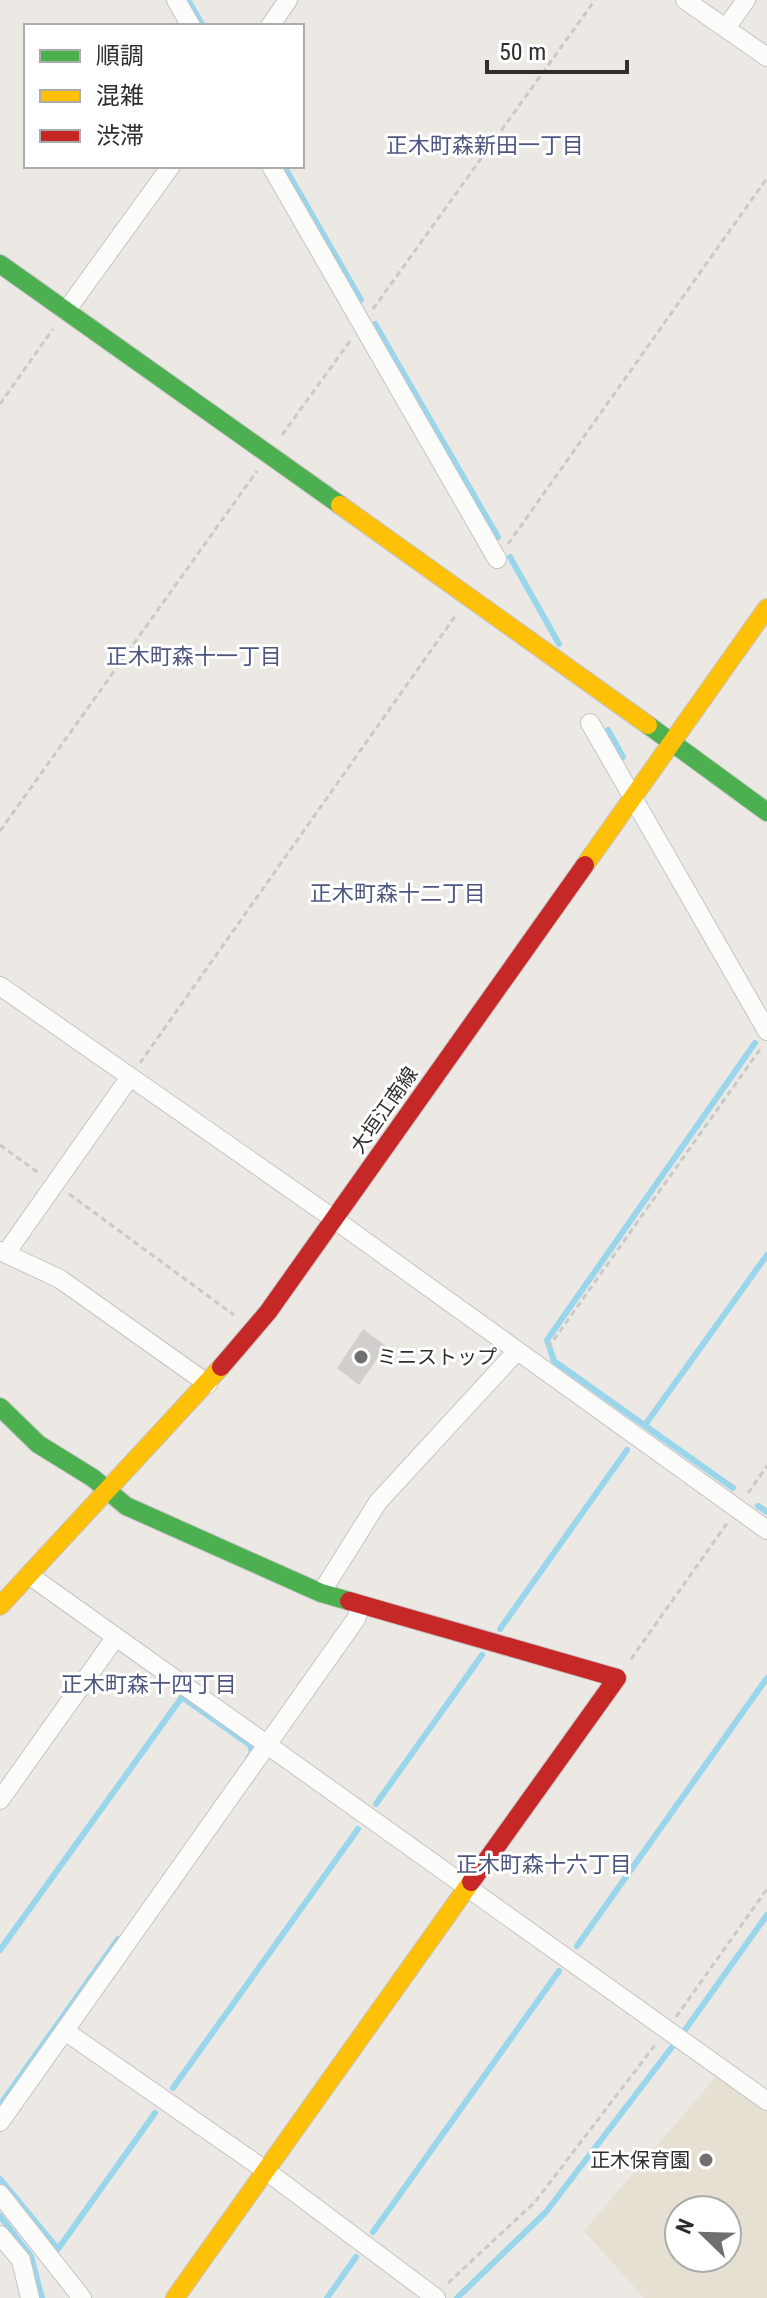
<svg xmlns="http://www.w3.org/2000/svg" width="767" height="2298" font-family="'Roboto Condensed','Noto Sans JP',sans-serif">
  <style>
    .education { fill: #e6e0d3; fill-rule: evenodd }
    .lines { fill: none; stroke-linecap: round; stroke-linejoin: round }
    .stream { stroke: #99d6ec; stroke-width: 6 }
    .building { fill: #d1cecb }
    .street-casing { stroke: #c5c4c5; stroke-width: 20 }
    .fast-casing { stroke: #c5c4c5; stroke-width: 20 }
    .slow-casing { stroke: #c5c4c5; stroke-width: 20 }
    .jam-casing { stroke: #c5c4c5; stroke-width: 20 }
    .path { stroke: #c9c9c8; stroke-width: 3; stroke-dasharray: 6 4; stroke-linecap: butt }
    .street { stroke: #fcfcfb; stroke-width: 18 }
    .fast { stroke: #4caf50; stroke-width: 18 }
    .slow { stroke: #ffc107; stroke-width: 18 }
    .jam { stroke: #c62828; stroke-width: 18 }
    .poi-dot { fill: #706f6e; stroke: #fff; stroke-width: 3 }
    .labels { text-anchor: middle; dominant-baseline: central; stroke-width: 6; stroke-linejoin: round; paint-order: stroke }
    .street-label { font-size: 20px; fill: #2e2e2e; stroke: #fff }
    .poi-label { font-size: 20px; fill: #2e2e2e; stroke: #fff; text-anchor: start }
    .neighbourhood-label { font-size: 22px; fill: #4d5680; stroke: #fff }
  </style>
  <rect width="100%" height="100%" fill="#ece8e4"/>
  <path class="education" d="M720,2072L767,2110V2298H644L584,2231ZM679,2210H727V2258H679Z"/>
  <g class="lines">
    <path class="stream" d="M188,0L203,26
      M284,166L361,300
      M375,324L498,537
      M510,557L559,644
      M608,730L623,757
      M645,1425L767,1255
      M733,1488L554,1361L547,1340L755,1043
      M758,1506L767,1512
      M500,1629L627,1450
      M376,1804L482,1655
      M577,1946L767,1678
      M0,1950L182,1697L250,1745L252,1753L248,1758
      M685,2030L767,1915
      M173,2088L358,1829
      M0,2105L118,1939
      M0,2179L58,2249L155,2113
      M0,2216L31,2256L42,2298
      M373,2232L559,1971
      M327,2298L356,2257
      M457,2298L546,2212L672,2047"/>
  </g>
  <path class="building" d="M363,1329L386,1346L359,1385L337,1368Z"/>
  <g class="lines">
    <defs>
      <path id="street" d="M176,0L191,26
        M685,0L767,57
        M270,26L288,0
        M726,28L746,0
        M271,166L497,559
        M66,311L171,166
        M590,723L767,1031
        M0,986L334,1219L767,1530
        M0,1251L60,1279L208,1384
        M6,1253L130,1077
        M29,1575L767,2101
        M321,1593L378,1502L517,1351
        M0,1800L115,1638
        M65,2031L265,2170L436,2298
        M0,2122L356,1619L361,1605
        M0,2194L82,2298
        M0,2235L21,2260L30,2298"/>
      <path id="fast" d="M0,264L340,505
        M648,725L767,812
        M0,1407L38,1444L93,1478L126,1506L321,1593L349,1601"/>
      <path id="slow" d="M340,505L648,725
        M585,865L767,608
        M0,1606L221,1367
        M175,2298L471,1882"/>
      <path id="jam" d="M221,1367L268,1312L585,865
        M349,1601L617,1678L471,1882"/>
    </defs>
    <use href="#street" class="street-casing"/>
    <use href="#fast" class="fast-casing"/>
    <use href="#slow" class="slow-casing"/>
    <use href="#jam" class="jam-casing"/>
    <path class="path" d="M373,309L595,0
      M0,404L53,329
      M282,435L350,341
      M508,544L767,178
      M0,831L257,471
      M140,1063L456,615
      M0,1145L40,1174
      M69,1194L234,1315
      M548,1348L761,1048
      M748,1493L767,1466
      M631,1659L728,1522
      M676,2017L767,1889
      M448,2283L535,2202L655,2045"/>
    <use href="#street" class="street"/>
    <use href="#fast" class="fast"/>
    <use href="#slow" class="slow"/>
    <use href="#jam" class="jam"/>
  </g>
  <g class="poi-dot">
    <circle cx="361" cy="1357" r="8"/>
    <circle cx="706" cy="2160" r="8"/>
  </g>
  <g class="labels">
    <g class="street-label">
      <text transform="translate(384 1110) rotate(-55)">大垣江南線</text>
    </g>
    <g class="poi-label">
      <text x="377" y="1357">ミニストップ</text>
      <text x="690" y="2160" text-anchor="end">正木保育園</text>
    </g>
    <g class="neighbourhood-label">
      <text x="485" y="145">正木町森新田一丁目</text>
      <text x="194" y="656">正木町森十一丁目</text>
      <text x="398" y="893">正木町森十二丁目</text>
      <text x="149" y="1684">正木町森十四丁目</text>
      <text x="544" y="1864">正木町森十六丁目</text>
    </g>
  </g>
  <rect x="24" y="24" width="280" height="144" fill="#ffffff" stroke="#ababab" stroke-width="2"/>
  <rect x="40" y="50" width="40" height="12" fill="#4caf50" stroke="#ababab" stroke-width="2"/>
  <text x="96" y="64" font-size="24" fill="#2e2e2e">順調</text>
  <rect x="40" y="90" width="40" height="12" fill="#ffc107" stroke="#ababab" stroke-width="2"/>
  <text x="96" y="104" font-size="24" fill="#2e2e2e">混雑</text>
  <rect x="40" y="130" width="40" height="12" fill="#c62828" stroke="#ababab" stroke-width="2"/>
  <text x="96" y="144" font-size="24" fill="#2e2e2e">渋滞</text>
  <g transform="translate(703 2234) rotate(293)"><circle r="38" fill="#ffffff" stroke="#ababab" stroke-width="2"/>
  <path d="M0-6L14 30L0 20L-14 30Z" fill="#706f6e"/>
  <text y="-12" font-size="22" font-weight="bold" text-anchor="middle" fill="#2e2e2e">N</text>
  </g>
  <path d="M487 60v12h140v-12" fill="none" stroke="#2e2e2e" stroke-width="4"/>
  <text x="499" y="60" font-size="24" fill="#2e2e2e" stroke="#ffffff" stroke-width="6" paint-order="stroke">50 m</text>
</svg>
